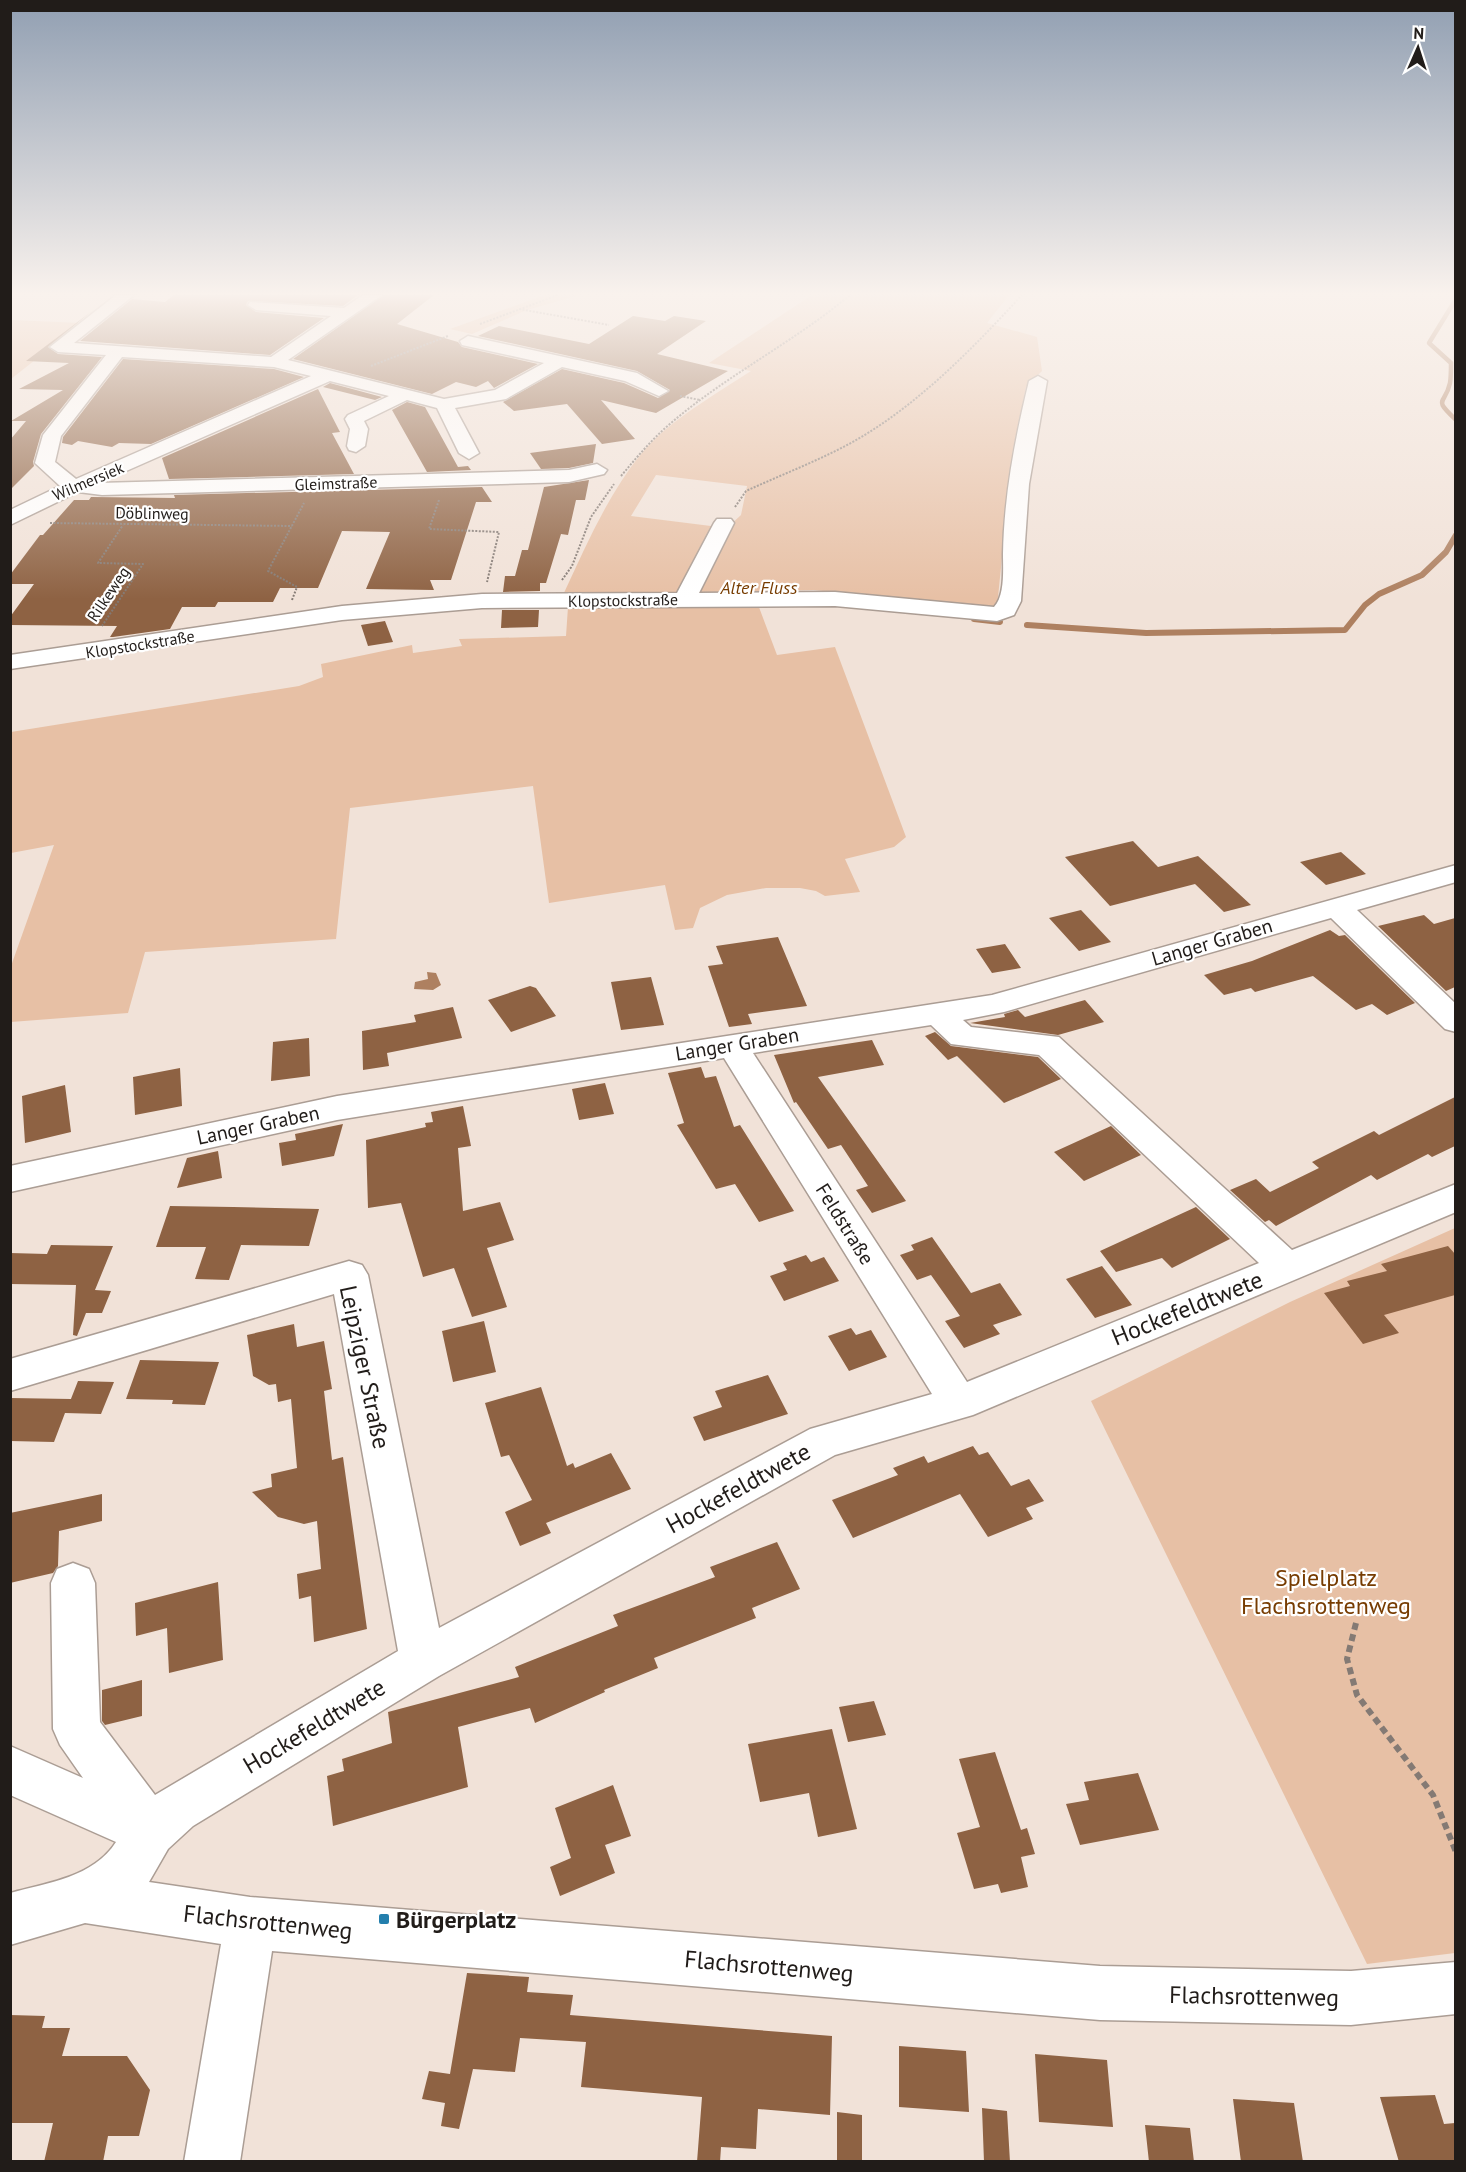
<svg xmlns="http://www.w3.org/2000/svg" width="1466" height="2172" font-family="'PT Sans',sans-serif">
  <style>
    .green { fill: #e7c0a5; fill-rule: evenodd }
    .water { fill: #ae8060 }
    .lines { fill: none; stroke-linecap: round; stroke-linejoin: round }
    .stream-far1 { stroke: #ae8060; stroke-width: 4.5 }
    .stream { stroke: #ae8060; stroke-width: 6 }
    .building { fill: #8e6243 }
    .minor-casing { stroke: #ab9d94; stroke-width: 3 }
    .path-far1 { stroke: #847a74; stroke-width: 2; stroke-dasharray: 2 1.5; stroke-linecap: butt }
    .path { stroke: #847a74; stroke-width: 6; stroke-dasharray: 7 4.5; stroke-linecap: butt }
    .minor { fill: #fff; fill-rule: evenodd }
    .poi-dot { fill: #247fad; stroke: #fff; stroke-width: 2 }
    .labels { text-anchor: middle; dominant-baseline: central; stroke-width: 4.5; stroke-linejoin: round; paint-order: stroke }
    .far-street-label { font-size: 16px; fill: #211c19; stroke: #fff }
    .far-water-label { font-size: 18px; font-style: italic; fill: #773c01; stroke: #fff }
    .street-label { font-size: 20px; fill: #211c19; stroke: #fff }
    .near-street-label { font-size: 24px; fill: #211c19; stroke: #fff }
    .near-park-label { font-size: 24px; fill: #773c02; stroke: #fff }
    .near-poi-label { font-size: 24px; font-weight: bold; fill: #211c19; stroke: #fff; text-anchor: start }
  </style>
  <rect width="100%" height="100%" fill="#f1e2d8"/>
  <path class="green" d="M545,295H579L527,310L472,334L450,329Z
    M812,295H1009L987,323L1037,337L1042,371L1026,387L1013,449L997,607L979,608L814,590L563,595C586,546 607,496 641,454C668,421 716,394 751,371L709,363ZM656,475L747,486L741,515L727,528L631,516Z
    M11,320L82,323L11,379Z
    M757,602L777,655L835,647L906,837L894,847L845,859L860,892L825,896L816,891L800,888H766L727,895L700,908L693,928L675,930L665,885L549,903L533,786L350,808L336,939L145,952L128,1013L11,1022V966L54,845L11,853V732L299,686L323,677L321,664L412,645L413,653L462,646L459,639L566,636L568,607Z
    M1455,1228V1953L1367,1964L1091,1401L1290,1302Z"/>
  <path class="water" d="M427,972L436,973L441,985L433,990L414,989L415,982L428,979Z"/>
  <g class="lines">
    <path class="stream-far1" d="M1456,299L1429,343L1451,363C1451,369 1451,377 1450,383C1445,406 1432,397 1456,420"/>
    <path class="stream" d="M974,619L1000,622
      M1027,625L1146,633L1345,630L1365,605L1379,594L1422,575L1446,552L1456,535"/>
  </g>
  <path class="building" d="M174,295H358L343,306L248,301L246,305L256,312L324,318L270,355L80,341L132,299L165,302Z
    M384,295H434L397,324L458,342L462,347L538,364L494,388L488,381L476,387L456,382L432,394L293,359Z
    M92,311L48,347L58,354L102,357L41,434L33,462L34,466L10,490V440L26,421H11L63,390L19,389L69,363L26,361Z
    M633,316L665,321L674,316L706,321L657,354L728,371L656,413L601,400L635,439L602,444L567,404L514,411L503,402L562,369L624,383L658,398L670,390L637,371L478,336L499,326L589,344Z
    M123,359L274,369L304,377L151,444L119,443L112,447L78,441L72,445L62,443L63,437Z
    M330,383L382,397L375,400L323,387Z
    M318,389L340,432L332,433L354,474L169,479L162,458Z
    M407,402L425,407L458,467L468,466L471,470L427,472L392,410Z
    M596,444L593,463L569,468L541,469L530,453Z
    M589,480L585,500H576L568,535L561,534L546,583H540V591L503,592L505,576H515L522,550H528L544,487Z
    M482,487L492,502H476L451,580H430L434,590L366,589L390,532L342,531L318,588H280L273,602H218L215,607H182L170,629L113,637H110L117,626L10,625V617L34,584H10V575L40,535H43L74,500H89L91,497L175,498L174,495Z
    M502,610H539L538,627L501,628Z
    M385,621L393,642L368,646L361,625Z
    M1133,841L1158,867L1198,856L1251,905L1224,912L1195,884L1110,906L1065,857Z
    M1341,852L1366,874L1326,885L1300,862Z
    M1081,910L1111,942L1079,951L1049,918Z
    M1424,915L1434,924L1455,918V987L1446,991L1378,926Z
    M1330,930L1339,936L1345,935L1415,1003L1387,1015L1372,1004L1356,1010L1313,976L1255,992L1251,988L1224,995L1204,975L1252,961Z
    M778,937L807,1006L748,1014L752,1024L729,1027L708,966L723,964L716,946Z
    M1005,944L1021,968L992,973L976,949Z
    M651,977L664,1025L621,1030L611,982Z
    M530,986L536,988L556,1016L511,1032L488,1000Z
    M1085,1000L1104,1022L1058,1035L970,1023L1005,1017L1004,1014L1018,1010L1025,1017Z
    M453,1007L462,1038L387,1053L389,1066L363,1070L362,1031L416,1022L414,1015Z
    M935,1032L951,1046L1038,1057L1061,1079L1004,1103L957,1056L948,1060L925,1036Z
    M309,1038L310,1076L271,1081L273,1042Z
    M872,1040L884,1065L818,1077L906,1201L872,1213L856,1190L868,1186L841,1145L828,1149L796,1102L794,1103L774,1055Z
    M701,1067L705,1078L716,1076L734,1127L740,1125L794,1211L759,1222L735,1184L716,1189L677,1125L684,1123L668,1073Z
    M180,1068L182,1106L135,1115L133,1077Z
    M605,1083L614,1114L579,1120L572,1089Z
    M65,1085L71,1132L25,1143L22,1096Z
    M1455,1097V1146L1432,1157L1428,1154L1377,1180L1371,1175L1276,1226L1269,1220L1265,1222L1230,1190L1256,1179L1270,1192L1319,1168L1312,1162L1374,1131L1379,1135Z
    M463,1106L471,1146L458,1148L463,1211L500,1202L514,1240L487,1248L507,1307L472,1317L454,1268L423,1277L401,1203L368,1208L366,1140L426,1127L425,1123L433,1122L431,1112Z
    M343,1124L334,1156L282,1166L279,1143L296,1140L295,1134Z
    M1111,1126L1141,1155L1084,1181L1054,1152Z
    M218,1151L222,1178L177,1188L187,1158Z
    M170,1206L233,1207L319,1209L309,1246L241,1245L229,1280L195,1279L206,1247H156Z
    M1196,1207L1230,1239L1172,1268L1162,1258L1116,1272L1100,1251Z
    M932,1237L971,1293L1000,1283L1022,1315L993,1325L1000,1334L964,1348L945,1321L960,1316L931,1275L917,1280L900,1255L914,1250L911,1245Z
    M51,1245L113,1246L95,1290L111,1291L102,1313H86L77,1336L73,1335L76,1285L10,1284V1253L47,1254Z
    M1448,1246L1455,1254V1295L1384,1315L1399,1333L1363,1344L1324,1293L1350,1286L1347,1281L1387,1271L1381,1264Z
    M806,1255L811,1262L824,1257L839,1281L784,1301L770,1276L787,1270L783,1263Z
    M1102,1266L1132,1305L1095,1318L1066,1279Z
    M484,1321L496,1372L453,1382L442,1331Z
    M294,1324L297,1347L324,1341L332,1389L324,1391L332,1460L343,1457L367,1629L314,1642L311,1596L299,1599L297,1574L321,1569L317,1521L304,1524L278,1517L252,1492L272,1487L271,1474L297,1468L291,1399L278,1402L276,1384L269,1385L253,1376L247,1335Z
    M851,1328L856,1335L871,1330L887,1357L849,1371L828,1336Z
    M140,1360L219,1362L205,1405L172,1404L173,1400L126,1399Z
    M768,1375L788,1414L704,1441L693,1417L722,1407L715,1391Z
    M78,1381L114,1382L101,1414L65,1413L54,1442L10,1441V1398L71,1399L67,1409Z
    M541,1387L567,1466L573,1463L575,1468L611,1453L631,1489L546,1523L551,1533L520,1546L505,1512L532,1500L509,1455L501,1457L485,1403Z
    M973,1446L979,1455L988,1452L1011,1486L1029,1479L1044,1501L1026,1508L1033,1519L988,1537L960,1494L853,1538L832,1500L898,1475L893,1468L924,1456L928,1463Z
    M102,1494V1521L59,1531L58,1566L53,1573L10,1583V1513Z
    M777,1542L800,1589L752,1608L756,1618L654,1658L658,1668L604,1690L605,1692L535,1723L530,1708L458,1727L468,1787L333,1826L327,1776L344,1771L342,1759L392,1743L388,1712L519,1677L515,1667L618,1626L613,1615L715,1577L710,1567Z
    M218,1582L223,1660L169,1673L167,1628L136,1636L135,1603Z
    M142,1680V1716L105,1725L102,1721V1690Z
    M874,1701L886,1735L848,1742L839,1707Z
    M832,1729L857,1829L818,1837L809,1793L760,1802L748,1744Z
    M995,1752L1021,1830L1027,1828L1035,1854L1021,1857L1028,1887L1001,1893L998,1884L974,1889L957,1833L980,1827L959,1759Z
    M1138,1773L1159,1830L1080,1845L1066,1804L1089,1800L1084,1782Z
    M613,1785L631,1836L605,1845L615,1873L560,1896L550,1867L571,1858L555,1808Z
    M467,1973L529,1977L527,1992L573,1995L570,2015L832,2036L830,2115L758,2109L756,2149L721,2147L720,2162H697L702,2097L581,2087L586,2042L520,2038L515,2072L473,2069L459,2129L441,2126L445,2103L422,2099L429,2071L450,2074Z
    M10,2015L45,2016L42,2028H70L62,2056H127L150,2090L139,2136H108L103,2162H44L53,2123H10Z
    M899,2046L966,2051L969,2112L899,2107Z
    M1035,2054L1107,2060L1113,2127L1039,2122Z
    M1435,2095L1444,2124L1455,2123V2162H1399L1380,2097Z
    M1233,2099L1294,2103L1303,2162H1241Z
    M982,2108L1007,2111L1010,2162H984Z
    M837,2112L862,2115V2162H837Z
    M1145,2125L1190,2128L1194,2162H1149Z"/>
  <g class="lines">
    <defs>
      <path id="minor" d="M116,295H134L74,343L271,357L331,316L256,310L248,305L250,302L344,308L363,295H382L288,360L444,399L495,390L544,363L462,345L460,341L468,336L637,373L668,391L659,396L625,381L562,367L506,399L455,408L479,453L469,459L459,453L437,408L407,400L364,421L368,429L365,446L356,452L349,450L347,446L350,429L345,419L348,415L389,396L330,381L99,483L569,470L597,464L607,470L604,474L569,482L102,495L78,492L10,525V510L60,486L35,463L43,435L106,355L58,352L50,347ZM122,357L274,367L311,376L76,479L55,462L61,436Z
        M1038,376L1047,381L1029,484L1021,601L1014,615L997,621L835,606L482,608L342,620L10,669V655L342,606L482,594L677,593L714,523L717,519H731L734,523L699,593L835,592L994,607C1005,596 1003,569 1003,554C1004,495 1015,438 1029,381Z
        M1456,865V882L1357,910L1456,1004V1032L1445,1029L1331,918L1004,1012L963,1020L971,1027L1059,1037L1292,1250L1456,1184V1212L973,1415L835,1455L439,1676L193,1826L168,1849L149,1882L250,1897L1100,1966L1351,1971L1456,1962V2014L1351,2025L1100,2020L272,1951L240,2162H184L221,1944L85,1923L10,1945V1893C47,1883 94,1877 116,1842L10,1795V1746L83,1778L60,1745L53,1729L51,1583L57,1569L73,1563L89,1569L95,1583L100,1722L155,1795L398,1651L334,1294L10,1391V1359L349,1261L362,1265L368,1275L439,1628L810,1429L932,1394L724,1058L337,1120L10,1192V1166L337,1096L992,995ZM931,1025L951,1044L1039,1055L1259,1263L967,1382L753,1053Z"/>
    </defs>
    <use href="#minor" class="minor-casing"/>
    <path class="path-far1" d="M519,309L609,325
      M480,324L558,295
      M371,366L448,336
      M680,396L700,400
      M621,476C637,457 652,439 671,423C727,375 794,342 850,295
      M439,500L429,529L499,532L487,582
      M735,507L746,491C783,474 823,459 858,439C921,402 973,348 1022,295
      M50,523L292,526
      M145,524L154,511
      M562,580L572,566L591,517L614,484
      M292,600L297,587L268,571L304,503
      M102,626L143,564L98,563L123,525"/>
    <path class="path" d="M1356,1623L1347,1659L1357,1695L1433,1795L1456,1852"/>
    <use href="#minor" class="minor"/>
  </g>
  <linearGradient id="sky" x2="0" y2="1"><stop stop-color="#919fb2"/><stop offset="0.49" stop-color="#f9f2ed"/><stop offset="1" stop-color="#f9f2ed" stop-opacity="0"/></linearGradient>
  <rect width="1466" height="599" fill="url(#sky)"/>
  <rect class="poi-dot" x="378" y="1913" width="12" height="12" rx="3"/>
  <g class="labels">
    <g class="far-street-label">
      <text transform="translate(88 481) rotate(-23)">Wilmersiek</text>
      <text transform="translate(336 483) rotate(-2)">Gleimstraße</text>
      <text transform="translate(152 513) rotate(1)">Döblinweg</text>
      <text transform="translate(108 594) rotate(-56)">Rilkeweg</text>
      <text transform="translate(623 600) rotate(-1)">Klopstockstraße</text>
      <text transform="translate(140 644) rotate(-9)">Klopstockstraße</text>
    </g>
    <g class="far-water-label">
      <text x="759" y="587">Alter Fluss</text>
    </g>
    <g class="street-label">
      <text transform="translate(1212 942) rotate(-16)">Langer Graben</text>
      <text transform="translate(737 1044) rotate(-9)">Langer Graben</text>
      <text transform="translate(258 1125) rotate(-12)">Langer Graben</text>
      <text transform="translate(845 1224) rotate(58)">Feldstraße</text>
    </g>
    <g class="near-street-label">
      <text transform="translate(1187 1308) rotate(-22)">Hockefeldtwete</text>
      <text transform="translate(365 1367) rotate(78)">Leipziger Straße</text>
      <text transform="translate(738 1488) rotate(-29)">Hockefeldtwete</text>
      <text transform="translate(314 1726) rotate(-31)">Hockefeldtwete</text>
      <text transform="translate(268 1922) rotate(6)">Flachsrottenweg</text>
      <text transform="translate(769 1966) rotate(5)">Flachsrottenweg</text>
      <text transform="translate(1254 1996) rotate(1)">Flachsrottenweg</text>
    </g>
    <g class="near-park-label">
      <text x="1326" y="1577">Spielplatz<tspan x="1326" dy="28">Flachsrottenweg</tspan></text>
    </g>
    <g class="near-poi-label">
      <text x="396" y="1919">Bürgerplatz</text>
    </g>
  </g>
  <rect width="1466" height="2172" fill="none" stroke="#211c19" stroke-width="24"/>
  <g transform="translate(1418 48) rotate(3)" stroke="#ffffff" stroke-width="4.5" paint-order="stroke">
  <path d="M0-4.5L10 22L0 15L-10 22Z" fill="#211c19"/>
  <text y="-9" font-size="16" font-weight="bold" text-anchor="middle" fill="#211c19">N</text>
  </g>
</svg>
